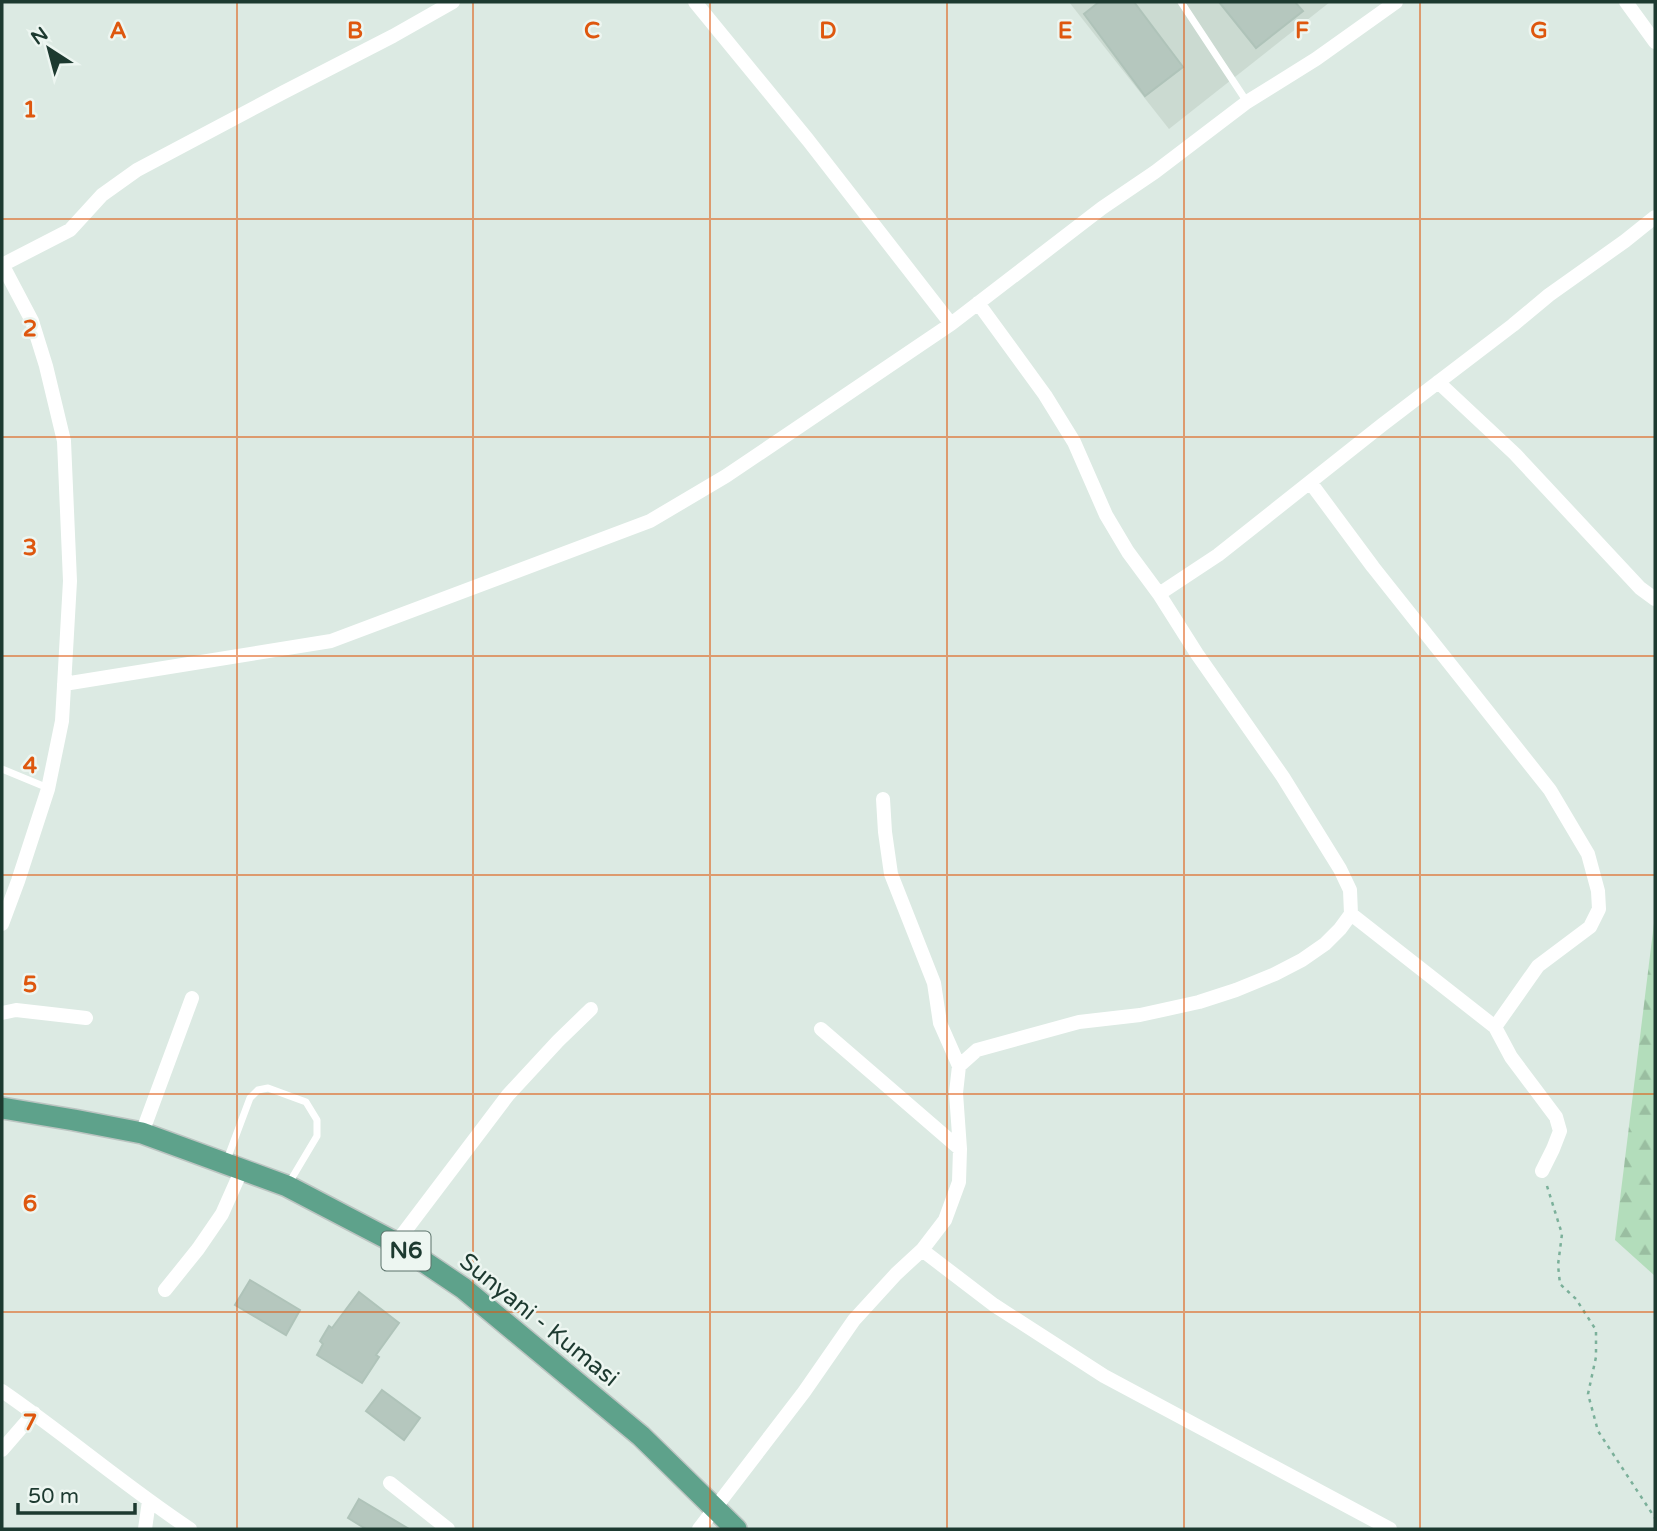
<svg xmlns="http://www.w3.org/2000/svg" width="1657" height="1531" font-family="'Varela Round',sans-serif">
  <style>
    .built { fill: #cbdad1 }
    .forest { fill: url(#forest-firs) }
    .building { fill: #b5c7be; stroke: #afc3b9; stroke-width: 2 }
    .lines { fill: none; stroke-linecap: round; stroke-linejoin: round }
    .primary-casing { stroke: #bbc4c1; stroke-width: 24 }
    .path { stroke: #7bb09a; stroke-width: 2.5; stroke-dasharray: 3.5 5; stroke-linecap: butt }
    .service { stroke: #fff; stroke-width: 7 }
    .minor { stroke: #fff; stroke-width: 14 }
    .primary { stroke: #5ea28b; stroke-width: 21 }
    .grid { fill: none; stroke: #de570e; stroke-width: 2; stroke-opacity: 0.55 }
    .labels { text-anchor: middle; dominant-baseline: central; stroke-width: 5; stroke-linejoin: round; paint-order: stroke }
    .shield { fill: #edf6f1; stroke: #5b726a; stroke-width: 2 }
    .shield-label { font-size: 23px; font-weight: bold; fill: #1d3a30 }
    .street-label { font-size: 24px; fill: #1d3a30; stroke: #edf6f1 }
    .grid-label { font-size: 23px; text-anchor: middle; font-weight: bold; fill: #de570e; stroke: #edf6f1; stroke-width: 5; stroke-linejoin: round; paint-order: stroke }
  </style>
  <defs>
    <pattern id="forest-firs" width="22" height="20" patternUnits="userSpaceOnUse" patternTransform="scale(1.75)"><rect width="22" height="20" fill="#b3ddbb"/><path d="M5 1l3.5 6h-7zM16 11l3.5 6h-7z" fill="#9abea1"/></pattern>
  </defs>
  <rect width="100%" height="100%" fill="#dceae3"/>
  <path class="built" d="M1069,2H1330L1169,129Z"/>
  <path class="forest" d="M1655,915V1276L1615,1240Z"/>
  <path class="building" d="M1099,2H1134L1183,67L1145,96L1084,14Z
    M1219,2H1295L1303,11L1256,48Z
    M250,1280L300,1310L286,1335L235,1305Z
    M359,1292L399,1323L376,1355L379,1357L362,1383L317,1355L323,1344L320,1341L329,1326L332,1328Z
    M382,1390L420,1418L404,1440L366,1411Z
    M359,1499L409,1529H366L348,1518Z"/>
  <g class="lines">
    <defs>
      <path id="primary" d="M2,1108L74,1120L142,1133L287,1186L396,1243L463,1288L641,1436L736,1529"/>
    </defs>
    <use href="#primary" class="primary-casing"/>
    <path class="path" d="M1547,1186L1562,1234L1558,1265L1560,1284L1576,1299L1596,1330V1357L1588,1394L1598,1431L1655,1518"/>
    <path class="service" d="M1181,2L1247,102
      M2,769L48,788
      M226,1162L250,1098L258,1090L268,1088L306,1102L317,1120V1136L289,1183"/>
    <path class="minor" d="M695,2L808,140L951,324
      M1626,2L1655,42
      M2,264L32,321L46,366L64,441L70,581L62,721L48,789L18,881L2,924
      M2,265L70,230L102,195L137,170L284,92L393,36L453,2
      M978,303L1045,395L1074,442L1106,515L1128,552L1159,594L1197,654L1283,777L1340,869L1350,890L1351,914
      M1438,382L1515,454L1640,588L1655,599
      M1310,482L1373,567L1550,790L1588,854L1598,891L1599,909L1590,927L1538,966L1495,1027
      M1159,594L1218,555L1382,425L1513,325L1549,295L1625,241L1655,217
      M64,684L331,641L650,521L726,476L951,324L1102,208L1155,172L1247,102L1316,59L1396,2
      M2,1013L16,1010L86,1018
      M821,1029L960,1149
      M959,1066L977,1050L1079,1022L1140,1015L1199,1002L1236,990L1275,974L1302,960L1325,944L1340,929L1351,914L1495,1027L1511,1057L1556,1117L1560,1131L1553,1149L1542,1171
      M142,1133L192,998
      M396,1243L508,1095L558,1041L591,1009
      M922,1250L994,1305L1104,1376L1390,1529
      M165,1290L198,1249L222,1214L242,1169
      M2,1391C66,1435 125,1486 190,1529
      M2,1450L34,1413
      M390,1483L448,1529
      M145,1529L149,1501
      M699,1529L804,1392L854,1320L896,1274L922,1250L945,1220L959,1182L960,1149L956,1093L959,1066L940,1023L934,983L891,874L885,832L883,799"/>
    <use href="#primary" class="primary"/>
  </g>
  <path class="grid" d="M237,2V1529M473,2V1529M710,2V1529M947,2V1529M1184,2V1529M1420,2V1529M2,219H1655M2,437H1655M2,656H1655M2,875H1655M2,1094H1655M2,1312H1655"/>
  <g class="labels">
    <rect class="shield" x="381.5" y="1231.5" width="49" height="39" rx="5"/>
    <g class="shield-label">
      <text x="406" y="1251">N6</text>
    </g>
    <g class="street-label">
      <text transform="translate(539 1320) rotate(39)">Sunyani - Kumasi</text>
    </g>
  </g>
  <g class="grid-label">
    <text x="118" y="38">A</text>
    <text x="355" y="38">B</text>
    <text x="592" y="38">C</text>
    <text x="828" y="38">D</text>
    <text x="1065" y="38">E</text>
    <text x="1302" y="38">F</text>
    <text x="1539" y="38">G</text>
    <text x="30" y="117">1</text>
    <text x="30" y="336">2</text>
    <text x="30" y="555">3</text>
    <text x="30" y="773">4</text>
    <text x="30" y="992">5</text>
    <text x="30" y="1211">6</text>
    <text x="30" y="1430">7</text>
  </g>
  <rect width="1657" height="1531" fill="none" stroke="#1d3a30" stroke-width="7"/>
  <g transform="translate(49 49) rotate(324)" stroke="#edf6f1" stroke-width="5" paint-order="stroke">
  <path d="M0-5L12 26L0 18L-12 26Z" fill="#1d3a30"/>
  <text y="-10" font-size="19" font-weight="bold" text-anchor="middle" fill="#1d3a30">N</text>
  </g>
  <path d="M18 1503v10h117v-10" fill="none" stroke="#1d3a30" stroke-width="3.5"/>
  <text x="28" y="1503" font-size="21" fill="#1d3a30" stroke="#edf6f1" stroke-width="5" paint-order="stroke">50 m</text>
</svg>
